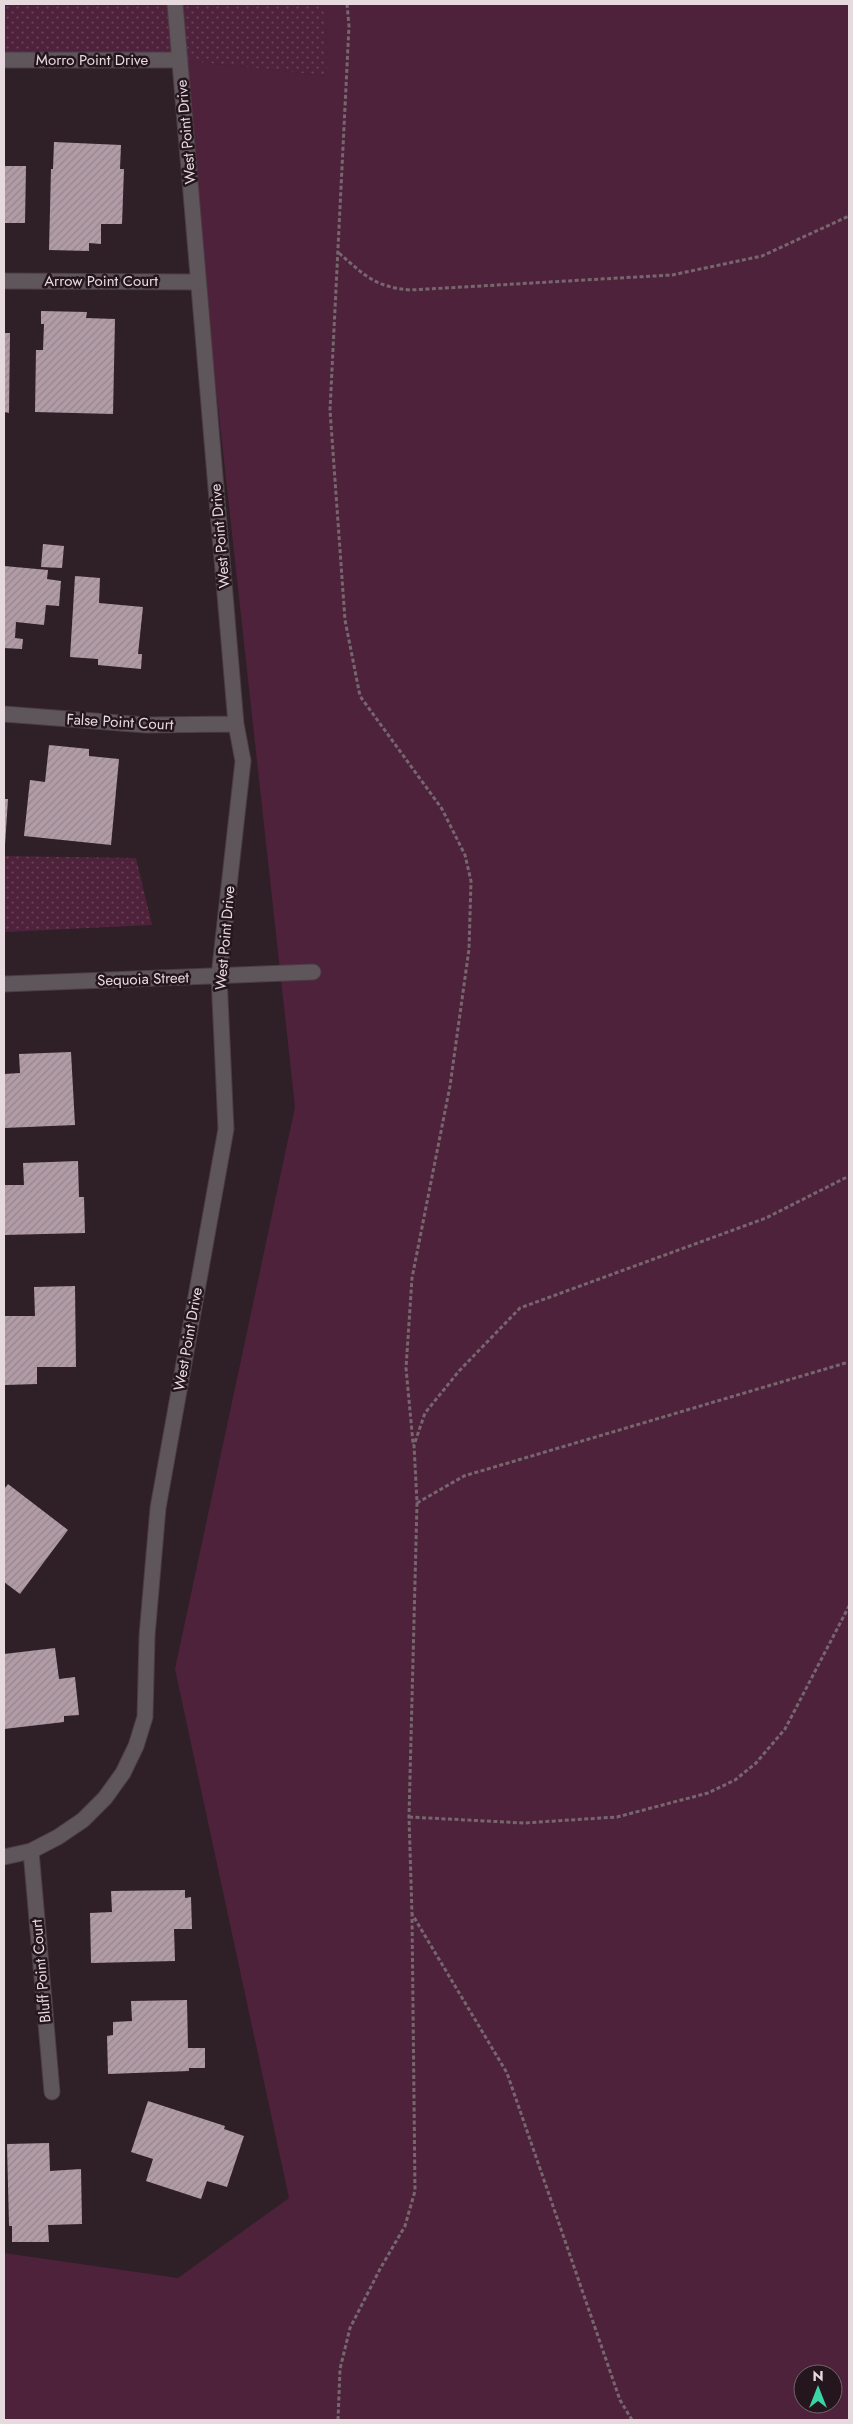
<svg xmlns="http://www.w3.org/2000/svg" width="853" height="2424" font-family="Jost,sans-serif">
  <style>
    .grass { fill: #4f223b; fill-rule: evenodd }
    .park { fill: url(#park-dots) }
    .building { fill: url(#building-hatch) }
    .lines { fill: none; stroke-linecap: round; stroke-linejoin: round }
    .street-casing { stroke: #4c3d44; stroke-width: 17 }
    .path { stroke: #76676e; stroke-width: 3; stroke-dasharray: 4 2.5; stroke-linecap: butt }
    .street { stroke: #5e565a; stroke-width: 15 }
    .labels { text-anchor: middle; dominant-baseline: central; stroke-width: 5; stroke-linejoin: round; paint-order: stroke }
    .street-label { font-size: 15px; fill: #e6dadf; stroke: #25151d }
  </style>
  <defs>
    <pattern id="park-dots" width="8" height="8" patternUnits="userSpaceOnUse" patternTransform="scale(1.25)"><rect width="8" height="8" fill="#4f223b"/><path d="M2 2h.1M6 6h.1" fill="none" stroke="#684257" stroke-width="1.8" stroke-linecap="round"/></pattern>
    <pattern id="building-hatch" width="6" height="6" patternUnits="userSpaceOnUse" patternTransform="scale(1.25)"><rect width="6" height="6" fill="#b19ca6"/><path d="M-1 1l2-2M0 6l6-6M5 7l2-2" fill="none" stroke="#96858d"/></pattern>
  </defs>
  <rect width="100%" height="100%" fill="#2f1f27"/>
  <path class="grass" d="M326,4H849V2420H4V2253L178,2278L289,2198L175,1669L295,1107L180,60L327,76ZM803,2374H833V2404H803Z"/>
  <path class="park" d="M4,4H326L327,76L180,60L4,61Z
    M4,856L136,858L152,925L4,932Z"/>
  <path class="building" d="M54,142L121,145L120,169H124L122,224H101V244L89,243V251L49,250L51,169H53Z
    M4,166H26L25,223H4Z
    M41,311L87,312L86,318L115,319L113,414L35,412L36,350H43L44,324H41Z
    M4,333H10L9,413L4,412Z
    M43,544L64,546L62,568L41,567Z
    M4,566L48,570L47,579L61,581L59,606L46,605L44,625L16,622L15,638L23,639L22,649L4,648Z
    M75,576L100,578L99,603L143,607L138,654H142L141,669L98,665V659L70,657Z
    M49,745L89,749V756L119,759L111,845L24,836L30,780L45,782Z
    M4,799H8L5,845H4Z
    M71,1052L75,1125L4,1128V1074L20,1073L19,1054Z
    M78,1161L79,1197H84L85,1233L4,1235V1185H24L23,1163Z
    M75,1286L76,1367H37V1384L5,1385L4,1316H35L34,1287Z
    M8,1484L68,1530L20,1594L4,1582V1489Z
    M55,1648L59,1679L75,1677L79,1715L64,1716V1722L4,1729V1654Z
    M185,1890V1898L191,1897L192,1929H174L175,1961L91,1963L90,1913L112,1912L111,1891Z
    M187,2000L188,2048H205V2068H189V2071L108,2074L107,2036L113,2035V2022L132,2021L131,2001Z
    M148,2101L225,2126L224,2129L244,2136L227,2187L207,2181L201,2199L146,2181L153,2159L131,2152Z
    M49,2143L50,2171L81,2169L82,2224L48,2225L49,2242H12V2226H9L7,2144Z"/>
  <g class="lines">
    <defs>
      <path id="street" d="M4,60H180
        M4,281L198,282
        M4,714L146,725L236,724
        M4,984L313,972
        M31,1851L52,2092
        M4,1857L31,1851L58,1837L83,1820L105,1798L123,1773L136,1746L145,1717L147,1636L158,1508L226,1129L219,976L243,761L236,724L175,4"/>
    </defs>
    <use href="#street" class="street-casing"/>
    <path class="path" d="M347,4L349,26L330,410L345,620L360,696L442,809L465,855L471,881L469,949L450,1086L412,1278L406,1368L413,1443
      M339,253C364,275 375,287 410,290L672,275L762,256L849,216
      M417,1503L464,1476L849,1362
      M409,1817L524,1823L617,1817L708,1793L735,1780L756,1763L785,1729L849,1606
      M338,2420L340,2369L350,2328L380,2269L405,2226L415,2191L412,1915
      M632,2420L620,2400L507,2073L412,1914L409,1817L417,1503L414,1445L425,1413L459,1371L520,1308L766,1218L849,1176"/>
    <use href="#street" class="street"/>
  </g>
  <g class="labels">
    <g class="street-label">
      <text x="92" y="60">Morro Point Drive</text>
      <text transform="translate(186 132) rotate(-95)">West Point Drive</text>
      <text x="101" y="281">Arrow Point Court</text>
      <text transform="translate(220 536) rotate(-95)">West Point Drive</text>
      <text transform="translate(120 722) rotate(3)">False Point Court</text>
      <text transform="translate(225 938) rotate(-85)">West Point Drive</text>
      <text transform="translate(143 979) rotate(-2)">Sequoia Street</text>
      <text transform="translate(188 1339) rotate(-80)">West Point Drive</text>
      <text transform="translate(41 1971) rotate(-95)">Bluff Point Court</text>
    </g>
  </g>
  <rect width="853" height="2424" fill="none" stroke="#e6dadf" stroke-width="10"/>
  <g transform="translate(818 2389)"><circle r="24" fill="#25151d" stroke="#72646b"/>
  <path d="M0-4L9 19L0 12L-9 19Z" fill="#3bd4a4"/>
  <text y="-8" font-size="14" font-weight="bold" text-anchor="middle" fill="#e6dadf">N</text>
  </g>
</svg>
